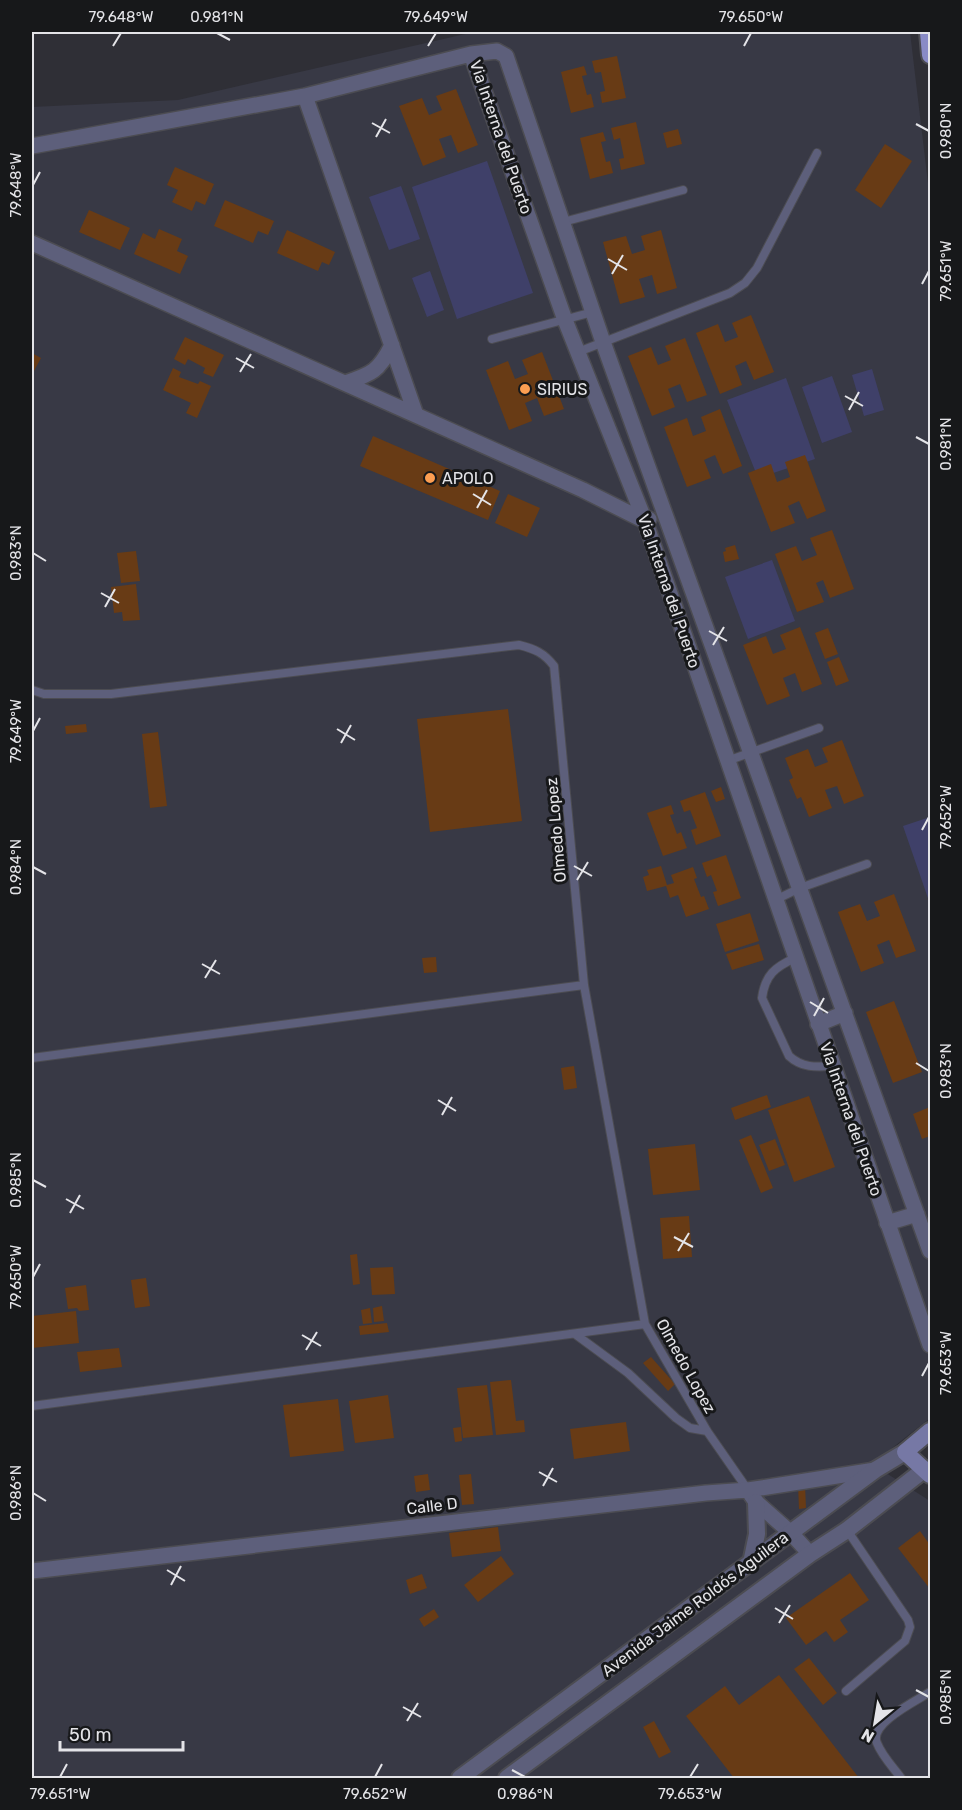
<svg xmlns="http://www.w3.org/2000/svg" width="962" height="1810" font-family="Rubik,sans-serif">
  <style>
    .built { fill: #383945 }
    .green { fill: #3f4069 }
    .building { fill: #683b15 }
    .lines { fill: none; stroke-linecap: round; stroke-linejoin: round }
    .service-casing { stroke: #4c4c52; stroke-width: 10 }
    .minor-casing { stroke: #4c4c52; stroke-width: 18 }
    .tertiary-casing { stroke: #4c4c52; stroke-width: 20 }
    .secondary-casing { stroke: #4c4c52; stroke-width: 20 }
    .primary-casing { stroke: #4c4c52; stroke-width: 20 }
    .service { stroke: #5d5f7b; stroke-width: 8 }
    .minor { stroke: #5d5f7b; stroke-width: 15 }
    .tertiary { stroke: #5d5f7b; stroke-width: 16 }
    .secondary { stroke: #7678a5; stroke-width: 16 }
    .primary { stroke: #898bc6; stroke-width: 16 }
    .ticks { fill: none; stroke: #e4e4e8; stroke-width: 2 }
    .poi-dot { fill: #fc9e52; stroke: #17181a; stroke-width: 2 }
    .labels { text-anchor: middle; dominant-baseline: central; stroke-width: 6; stroke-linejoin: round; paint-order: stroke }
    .street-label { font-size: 16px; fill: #e4e4e8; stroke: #17181a }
    .poi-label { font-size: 16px; fill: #e4e4e8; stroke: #17181a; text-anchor: start }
    .neatline { fill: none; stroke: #e4e4e8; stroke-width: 2 }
    .ticks-label { font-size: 15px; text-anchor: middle; fill: #e4e4e8 }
  </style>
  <rect width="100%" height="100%" fill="#2f2f36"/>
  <path class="built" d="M474,32H910L930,200V1418L872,1464L930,1501V1778H32V107L178,100Z"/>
  <path class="green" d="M487,161L533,293L457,319L412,187Z
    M401,186L420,239L389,250L369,197Z
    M430,271L444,310L427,317L412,278Z
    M872,369L884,410L864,416L852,375Z
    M832,376L852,432L822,443L802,387Z
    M786,378L815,459L758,478L727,400Z
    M772,560L795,621L748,639L725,577Z
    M930,817V904L903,826Z"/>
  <path class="building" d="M617,56L626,98L602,103L600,92L605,91L601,72L595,73L592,61Z
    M584,66L587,75L582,76L587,95L591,94L594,107L571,113L561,72Z
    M456,89L478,145L458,153L451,135L439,139L446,157L423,166L399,106L422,98L429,115L442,110L436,96Z
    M636,122L645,164L621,170L619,159L624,158L620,138L614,140L611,128Z
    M678,129L682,144L667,148L663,133Z
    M603,132L606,141L601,142L606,162L610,161L613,173L590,179L580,138Z
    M885,144L912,161L881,208L855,190Z
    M175,167L214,184L205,205L196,201L192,211L172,202L178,190L167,185Z
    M225,200L274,221L268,235L258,231L253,243L214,226Z
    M89,210L130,228L120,250L79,232Z
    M159,229L182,239L177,251L188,256L180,274L134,254L143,233L155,239Z
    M287,230L335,252L329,265L322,262L318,271L277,253Z
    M661,230L677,288L657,294L652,275L639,279L645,297L620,304L603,242L626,236L632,254L645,250L641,236Z
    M751,315L774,372L754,380L746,361L735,366L742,385L720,394L696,333L718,324L725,342L738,337L732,323Z
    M185,337L224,355L213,377L203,373L205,368L188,359L185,365L174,359Z
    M685,338L707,395L687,402L680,384L668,389L675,407L652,416L628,356L651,347L658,365L671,360L665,346Z
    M542,352L564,409L544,416L537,398L525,403L532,421L509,430L486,370L508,361L515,379L528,374L522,360Z
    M32,353L41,358L34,371L32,369Z
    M173,368L181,372L179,377L198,384L200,381L211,386L197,418L186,413L191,403L163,390Z
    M720,409L742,466L723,474L715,455L704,460L711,478L687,487L664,427L687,418L693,436L706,431L701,417Z
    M373,436L500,491L488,520L360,466Z
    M805,455L826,511L807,519L799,501L788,506L795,523L771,532L748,473L771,464L777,482L790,477L785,462Z
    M508,494L540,508L527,537L495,523Z
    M832,530L854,589L830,598L823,580L816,583L824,602L797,612L775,554L796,546L802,561L817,555L810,538Z
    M735,545L739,559L725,562L723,552L726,551L725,548Z
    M136,551L140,581L121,583L117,553Z
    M136,584L140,620L123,621L122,612L114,613L111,587Z
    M800,627L822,684L802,692L795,673L783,678L790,696L767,705L743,645L766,636L773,654L786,649L780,635Z
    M828,628L838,654L825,659L815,633Z
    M839,657L849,681L836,686L827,662Z
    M508,709L522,821L430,832L417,719Z
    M86,724L87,732L66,734L65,726Z
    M158,732L167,806L150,808L142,734Z
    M842,740L864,796L844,804L837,786L825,790L832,808L809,817L801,797L797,799L789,780L793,778L785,758L808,749L815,767L828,762L822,748Z
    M721,787L725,799L716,802L711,791Z
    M705,792L721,836L696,845L691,830L697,828L690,810L684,812L680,801Z
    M671,805L674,814L670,815L677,834L681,832L687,848L663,856L647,813Z
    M726,855L741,898L718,906L713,892L717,891L711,875L707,877L702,863Z
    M661,866L667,885L674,883L671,875L693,867L697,878L694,879L701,897L704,896L709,909L686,917L678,895L670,898L666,886L647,891L643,877L649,875L647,870Z
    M894,894L916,951L896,958L889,940L877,945L884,963L861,972L838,912L860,904L867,921L880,916L874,902Z
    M750,913L759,941L725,952L716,924Z
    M759,944L764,960L732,970L726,954Z
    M436,957L437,972L424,973L422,958Z
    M894,1001L922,1072L893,1083L866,1012Z
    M574,1066L577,1088L564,1090L561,1068Z
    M767,1095L771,1107L735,1120L731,1108Z
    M809,1096L835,1167L794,1182L768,1110Z
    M930,1107V1136L922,1139L913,1114Z
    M751,1135L773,1188L761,1193L739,1140Z
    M775,1139L785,1165L769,1171L759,1145Z
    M695,1144L700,1190L653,1195L648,1149Z
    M689,1216L692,1257L663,1259L660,1218Z
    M357,1254L360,1284L353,1285L350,1255Z
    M393,1267L395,1294L372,1295L370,1268Z
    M146,1278L150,1306L135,1308L131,1280Z
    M86,1285L89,1310L79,1311L77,1308L68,1309L65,1288Z
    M382,1306L384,1321L374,1322L373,1308Z
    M370,1308L372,1323L363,1324L361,1310Z
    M76,1311L79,1343L32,1348V1316Z
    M387,1323L389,1332L360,1335L359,1326Z
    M119,1348L122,1367L80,1372L77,1352Z
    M651,1357L675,1384L668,1391L643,1363Z
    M511,1380L516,1421L524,1420L525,1432L496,1435L490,1382Z
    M487,1385L493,1435L463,1438L457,1388Z
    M388,1395L394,1438L355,1443L349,1401Z
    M338,1399L344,1451L290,1457L283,1405Z
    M626,1422L630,1451L574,1459L570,1429Z
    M461,1427L462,1441L455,1442L453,1428Z
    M428,1474L430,1490L416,1492L414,1476Z
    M471,1474L474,1504L462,1505L459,1475Z
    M798,1484H805L806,1508L799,1509Z
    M498,1527L501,1551L452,1557L449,1533Z
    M920,1531L930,1545V1589L898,1548Z
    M501,1556L514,1574L478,1602L464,1585Z
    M850,1573L869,1600L840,1620L848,1632L834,1642L826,1631L806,1645L786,1618Z
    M422,1574L427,1588L410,1594L406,1580Z
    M434,1609L439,1617L424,1627L419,1619Z
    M809,1658L837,1693L823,1705L794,1669Z
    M779,1675L859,1778H734L686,1716L725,1686L739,1705Z
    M654,1721L671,1752L659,1758L643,1727Z"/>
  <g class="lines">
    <defs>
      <path id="service" d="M563,222L683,190
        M492,339L593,312
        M578,352L730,293L745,283L757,268L817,153
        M32,690L44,694H111L519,645C535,649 544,653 554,666L584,985L645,1324L707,1431L748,1490
        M727,761L819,728
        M775,900L800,888L867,864
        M795,958C775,967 765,975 762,998L789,1056C802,1068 816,1067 832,1066
        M32,1058L584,985
        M575,1334L628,1373L676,1418L690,1428L707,1431
        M32,1406L645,1324
        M846,1691L905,1641L910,1627L908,1620L847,1530
        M901,1778C893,1767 882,1756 877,1743C868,1724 916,1701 930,1692"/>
      <path id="minor" d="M471,54L565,320L645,521L930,1345
        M305,96L416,415
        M32,146L305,96L471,54L497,51L506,56L603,342L930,1251
        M32,243L583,490L645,521L649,519
        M345,383C372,374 379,371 392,345
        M818,1024L845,1013
        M887,1223L917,1214
        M751,1495L756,1502L791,1533L810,1554
        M32,1571L706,1493L748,1490L875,1470"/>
      <path id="tertiary" d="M751,1563L757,1534L756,1502
        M460,1778L875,1470L905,1452
        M507,1778L810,1554L847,1530L925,1469"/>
      <path id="secondary" d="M930,1431L905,1452L930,1475"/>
      <path id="primary" d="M928,32L930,55"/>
    </defs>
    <use href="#service" class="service-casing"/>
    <use href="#minor" class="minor-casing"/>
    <use href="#tertiary" class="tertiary-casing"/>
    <use href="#secondary" class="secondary-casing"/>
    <use href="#primary" class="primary-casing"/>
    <use href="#service" class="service"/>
    <use href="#minor" class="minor"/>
    <use href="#tertiary" class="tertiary"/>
    <use href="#secondary" class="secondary"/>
    <use href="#primary" class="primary"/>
  </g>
  <path class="ticks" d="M217,33L230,40M113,46L121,33M428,46L436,33M744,46L751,33M372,123L390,133M916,124L929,131M376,137L386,119M33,185L40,172M608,259L627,270M612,274L623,255M922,284L929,271M236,358L254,368M240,372L251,354M845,396L863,406M849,410L859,392M916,437L929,444M473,494L491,505M477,508L487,490M33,553L46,561M101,593L119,603M105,607L115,589M709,631L727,641M713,645L724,627M337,729L355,740M33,731L40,718M341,743L351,725M922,830L929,817M574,866L592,876M33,867L46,874M577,880L588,862M202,964L220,974M205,978L216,960M810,1002L828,1013M814,1016L824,998M916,1063L929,1071M438,1100L456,1111M442,1115L452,1097M33,1180L46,1187M66,1199L84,1209M70,1213L80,1195M674,1237L693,1247M678,1251L689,1233M33,1277L40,1264M302,1335L321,1346M306,1350L317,1332M922,1376L929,1363M539,1472L557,1482M543,1486L553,1468M33,1493L46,1501M167,1570L185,1581M171,1585L181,1566M775,1608L793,1619M779,1623L790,1605M916,1690L929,1697M403,1707L421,1717M407,1721L418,1703M512,1770L525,1777M60,1777L67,1764M375,1777L382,1764M690,1777L698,1764"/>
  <g class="poi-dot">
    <circle cx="525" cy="389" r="6"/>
    <circle cx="430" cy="478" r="6"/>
  </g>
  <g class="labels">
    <g class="street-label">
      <text transform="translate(501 137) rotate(71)">Via Interna del Puerto</text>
      <text transform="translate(669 591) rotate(71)">Via Interna del Puerto</text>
      <text transform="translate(556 830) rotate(-95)">Olmedo Lopez</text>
      <text transform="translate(851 1119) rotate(71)">Via Interna del Puerto</text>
      <text transform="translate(686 1366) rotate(61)">Olmedo Lopez</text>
      <text transform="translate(432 1506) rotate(-7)">Calle D</text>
      <text transform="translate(695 1604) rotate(-37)">Avenida Jaime Roldós Aguilera</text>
    </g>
    <g class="poi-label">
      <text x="537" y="389">SIRIUS</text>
      <text x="442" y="478">APOLO</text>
    </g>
  </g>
  <rect width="962" height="1810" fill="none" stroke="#17181a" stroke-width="66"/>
  <g transform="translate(875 1723) rotate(210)" stroke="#17181a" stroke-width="4.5" paint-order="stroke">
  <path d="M0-4.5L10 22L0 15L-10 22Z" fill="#e4e4e8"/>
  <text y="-9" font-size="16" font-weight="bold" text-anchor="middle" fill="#e4e4e8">N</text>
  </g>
  <path d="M60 1741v9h123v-9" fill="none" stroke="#e4e4e8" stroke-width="3"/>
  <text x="69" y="1741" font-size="18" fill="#e4e4e8" stroke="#17181a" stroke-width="4.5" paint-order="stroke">50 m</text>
  <rect x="33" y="33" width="896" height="1744" class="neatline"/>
  <g class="ticks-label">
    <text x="121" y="22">79.648°W</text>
    <text x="217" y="22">0.981°N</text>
    <text x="436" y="22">79.649°W</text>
    <text x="751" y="22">79.650°W</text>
    <text transform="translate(946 131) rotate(-90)" y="5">0.980°N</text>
    <text transform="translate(16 185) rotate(-90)" y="5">79.648°W</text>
    <text transform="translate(946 271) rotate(-90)" y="5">79.651°W</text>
    <text transform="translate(946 444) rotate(-90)" y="5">0.981°N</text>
    <text transform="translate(16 553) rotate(-90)" y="5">0.983°N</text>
    <text transform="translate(16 731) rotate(-90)" y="5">79.649°W</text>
    <text transform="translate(946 817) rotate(-90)" y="5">79.652°W</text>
    <text transform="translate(16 867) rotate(-90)" y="5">0.984°N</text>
    <text transform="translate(946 1071) rotate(-90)" y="5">0.983°N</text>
    <text transform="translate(16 1180) rotate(-90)" y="5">0.985°N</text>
    <text transform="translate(16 1277) rotate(-90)" y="5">79.650°W</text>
    <text transform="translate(946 1363) rotate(-90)" y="5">79.653°W</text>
    <text transform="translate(16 1493) rotate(-90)" y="5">0.986°N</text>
    <text transform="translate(946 1697) rotate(-90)" y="5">0.985°N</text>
    <text x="60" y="1799">79.651°W</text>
    <text x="375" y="1799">79.652°W</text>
    <text x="525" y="1799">0.986°N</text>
    <text x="690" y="1799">79.653°W</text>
  </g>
</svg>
